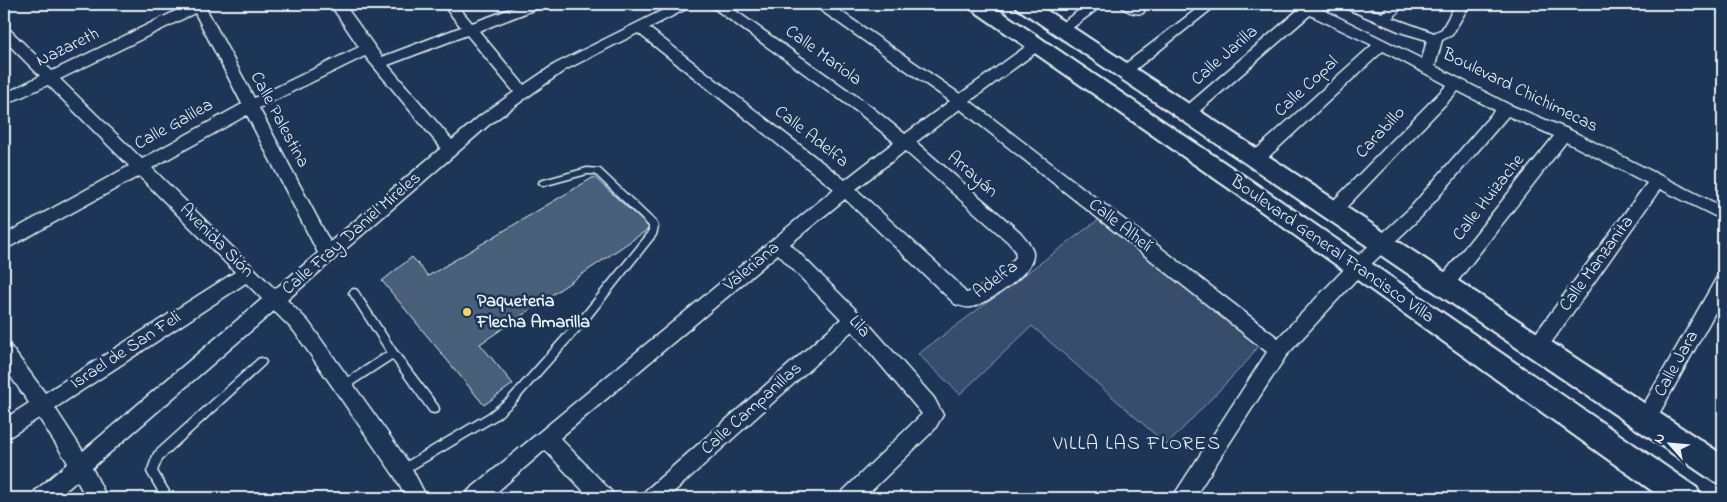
<svg xmlns="http://www.w3.org/2000/svg" width="1727" height="502" font-family="'Indie Flower',sans-serif">
  <style>
    .green { fill: #374d6c; stroke: #909fb2 }
    .building { fill: #495e7a; stroke: #e8f1f8 }
    .lines { fill: none; stroke-linecap: round; stroke-linejoin: round }
    .lane-casing { stroke: #e8f1f8; stroke-width: 3 }
    .street-casing { stroke: #e8f1f8; stroke-width: 3 }
    .secondary-casing { stroke: #e8f1f8; stroke-width: 4 }
    .lane { fill: #1d3557; fill-rule: evenodd }
    .street { fill: #1d3557; fill-rule: evenodd }
    .secondary { fill: #1d3557; fill-rule: evenodd }
    .poi-dot { fill: #ffd166; stroke: #1d3557; stroke-width: 2 }
    .labels { text-anchor: middle; dominant-baseline: central; stroke-width: 5; stroke-linejoin: round; paint-order: stroke }
    .street-label { font-size: 18px; fill: #e8f1f8; stroke: #1d3557 }
    .poi-label { font-size: 18px; font-weight: bold; fill: #e8f1f8; stroke: #1d3557; text-anchor: start }
    .quarter-label { font-size: 20px; letter-spacing: 1px; fill: #e8f1f8; stroke: #1d3557 }
  </style>
  <rect width="100%" height="100%" fill="#1d3557"/>
  <filter id="ink" filterUnits="userSpaceOnUse"><feTurbulence type="fractalNoise" baseFrequency=".02" numOctaves="2"/><feDisplacementMap in="SourceGraphic" scale="10" xChannelSelector="R" yChannelSelector="G"/><feConvolveMatrix kernelMatrix="1 2 1 2 8 2 1 2 1" color-interpolation-filters="sRGB"/></filter>
  <g filter="url(#ink)">
    <path class="green" d="M1102,217L1260,342L1249,359L1167,445L1032,326L960,394L918,354Z"/>
    <path class="building" d="M594,177L650,228L480,344L513,384L484,405L382,281L412,257L428,276Z"/>
    <g class="lines">
      <defs>
        <path id="lane" d="M587,168L600,169L656,222L658,227L656,235L586,323L514,404L497,419L406,473L402,475L398,473L397,470L398,467L489,413L508,398L580,317L649,232V226L595,174H587L543,186L539,183L540,181Z
          M354,289L357,290L396,350L438,406L439,409L438,412L434,413L430,412L392,359L346,389L343,390L340,389L338,386L340,383L387,352L351,296L349,293L351,290Z
          M261,358L264,359L266,362L264,365L162,459L157,471L173,498H162L147,472L154,453L258,359Z"/>
        <path id="street" d="M190,4H210L206,8L254,98L359,47L330,4H344L382,57L461,27L442,4H456L472,23L524,4H543L541,7L479,31L524,85L555,64L675,4H692L690,7L649,28L845,180L894,142L859,113L712,7L710,4H726L869,105L905,134L950,101L816,7L814,4H830L960,94L1032,42H1042L1044,45L1042,48L970,101L1278,338L1351,262L1410,208L1495,110L1458,91L1340,214L1334,216L1328,214L1326,210L1328,206L1447,85L1383,51L1263,162L1257,164L1251,162L1249,158L1251,154L1372,45L1310,15L1194,116L1189,117L1184,116L1181,112L1184,108L1299,9L1292,4L1314,5L1422,59L1427,40L1403,33L1343,7L1341,4H1359L1382,13L1390,4H1404L1393,18L1434,33L1442,29L1456,4H1470L1452,35L1442,40L1435,66L1510,105L1570,130L1723,207V220L1660,189L1544,353L1537,355L1530,353L1528,347L1530,341L1647,183L1566,142L1450,291L1444,293L1438,291L1435,286L1438,281L1554,136L1508,116L1422,216L1363,272L1286,356L1194,498H1172L1267,352L960,109L916,142L1020,232C1025,238 1034,247 1033,256C1031,275 988,303 971,307C965,308 961,306 955,304L845,199L790,244L860,314L934,398L943,415L934,430L864,498H839L843,491L922,414L852,331L667,498H641L645,491L841,319L778,254L560,438L611,491L614,498H590L545,450L490,498H465L468,491L834,189L638,33L565,70L490,124L287,300L308,321L409,463L427,498H406L395,477L294,331L274,311L92,468L107,498H86L77,481L57,498H32L35,491L68,463L39,418L11,436L4,439V419L29,403L4,367V345L11,347L45,393L235,272L139,176L4,250V235L129,166L48,85L4,105V94L40,76L4,40V28L9,29L52,71ZM195,13L242,104L142,159L60,79ZM467,35L514,92L480,116L452,140L388,65ZM365,56L441,148L330,242L259,108ZM247,115L318,253L275,289L152,168ZM905,151L1008,242L1015,250L1016,257C1005,270 984,289 966,293L956,281L856,189ZM246,283L262,299L83,451L55,408Z
          M1088,4H1104L1067,32H1057L1055,29L1057,26Z
          M1119,4H1136L1145,10L1143,13C1135,15 1124,11 1119,4Z
          M1203,4H1218L1131,73H1121L1119,70L1121,67Z
          M1723,275V298L1653,425L1646,428L1639,425L1636,419L1639,413L1717,277Z"/>
        <path id="secondary" d="M967,4H990L1256,184L1697,488L1701,498H1662L1240,196L970,8Z
          M1014,4H1037L1723,455V485L1713,481L1017,8Z"/>
      </defs>
      <use href="#lane" class="lane-casing"/>
      <use href="#street" class="street-casing"/>
      <use href="#secondary" class="secondary-casing"/>
      <use href="#lane" class="lane"/>
      <use href="#street" class="street"/>
      <use href="#secondary" class="secondary"/>
    </g>
  </g>
  <circle class="poi-dot" cx="467" cy="312" r="5"/>
  <g class="labels">
    <g class="street-label">
      <text transform="translate(68 48) rotate(-26)">Nazareth</text>
      <text transform="translate(823 56) rotate(36)">Calle Mariola</text>
      <text transform="translate(1225 56) rotate(-41)">Calle Jarilla</text>
      <text transform="translate(1307 87) rotate(-43)">Calle Copal</text>
      <text transform="translate(1520 91) rotate(26)">Boulevard Chichimecas</text>
      <text transform="translate(279 120) rotate(62)">Calle Palestina</text>
      <text transform="translate(174 125) rotate(-29)">Calle Galilea</text>
      <text transform="translate(1381 133) rotate(-47)">Carabillo</text>
      <text transform="translate(811 137) rotate(38)">Calle Adelfa</text>
      <text transform="translate(972 175) rotate(41)">Arrayán</text>
      <text transform="translate(1489 198) rotate(-52)">Calle Huizache</text>
      <text transform="translate(1120 226) rotate(38)">Calle Alhelí</text>
      <text transform="translate(352 234) rotate(-41)">Calle Fray Daniel Mireles</text>
      <text transform="translate(216 241) rotate(45)">Avenida Sión</text>
      <text transform="translate(1332 250) rotate(35)">Boulevard General Francisco Villa</text>
      <text transform="translate(1597 264) rotate(-54)">Calle Manzanita</text>
      <text transform="translate(752 267) rotate(-40)">Valeriana</text>
      <text transform="translate(996 280) rotate(-37)">Adelfa</text>
      <text transform="translate(859 327) rotate(48)">Lila</text>
      <text transform="translate(126 351) rotate(-33)">Israel de San Feli</text>
      <text transform="translate(1677 364) rotate(-61)">Calle Jara</text>
      <text transform="translate(752 409) rotate(-42)">Calle Campanillas</text>
    </g>
    <g class="poi-label">
      <text x="477" y="302">Paqueteria<tspan x="477" dy="21">Flecha Amarilla</tspan></text>
    </g>
    <g class="quarter-label">
      <text x="1137" y="444">VILLA LAS FLORES</text>
    </g>
  </g>
  <rect width="1727" height="502" fill="none" stroke="#1d3557" stroke-width="20"/>
  <rect x="10" y="10" width="1707" height="482" fill="none" stroke="#e8f1f8" stroke-width="2" filter="url(#ink)"/>
  <g transform="translate(1670 444) rotate(297)" stroke="#1d3557" stroke-width="4" paint-order="stroke">
  <path d="M0-4L9 19L0 12L-9 19Z" fill="#e8f1f8"/>
  <text y="-8" font-size="14" font-weight="bold" text-anchor="middle" fill="#e8f1f8">N</text>
  </g>
</svg>
